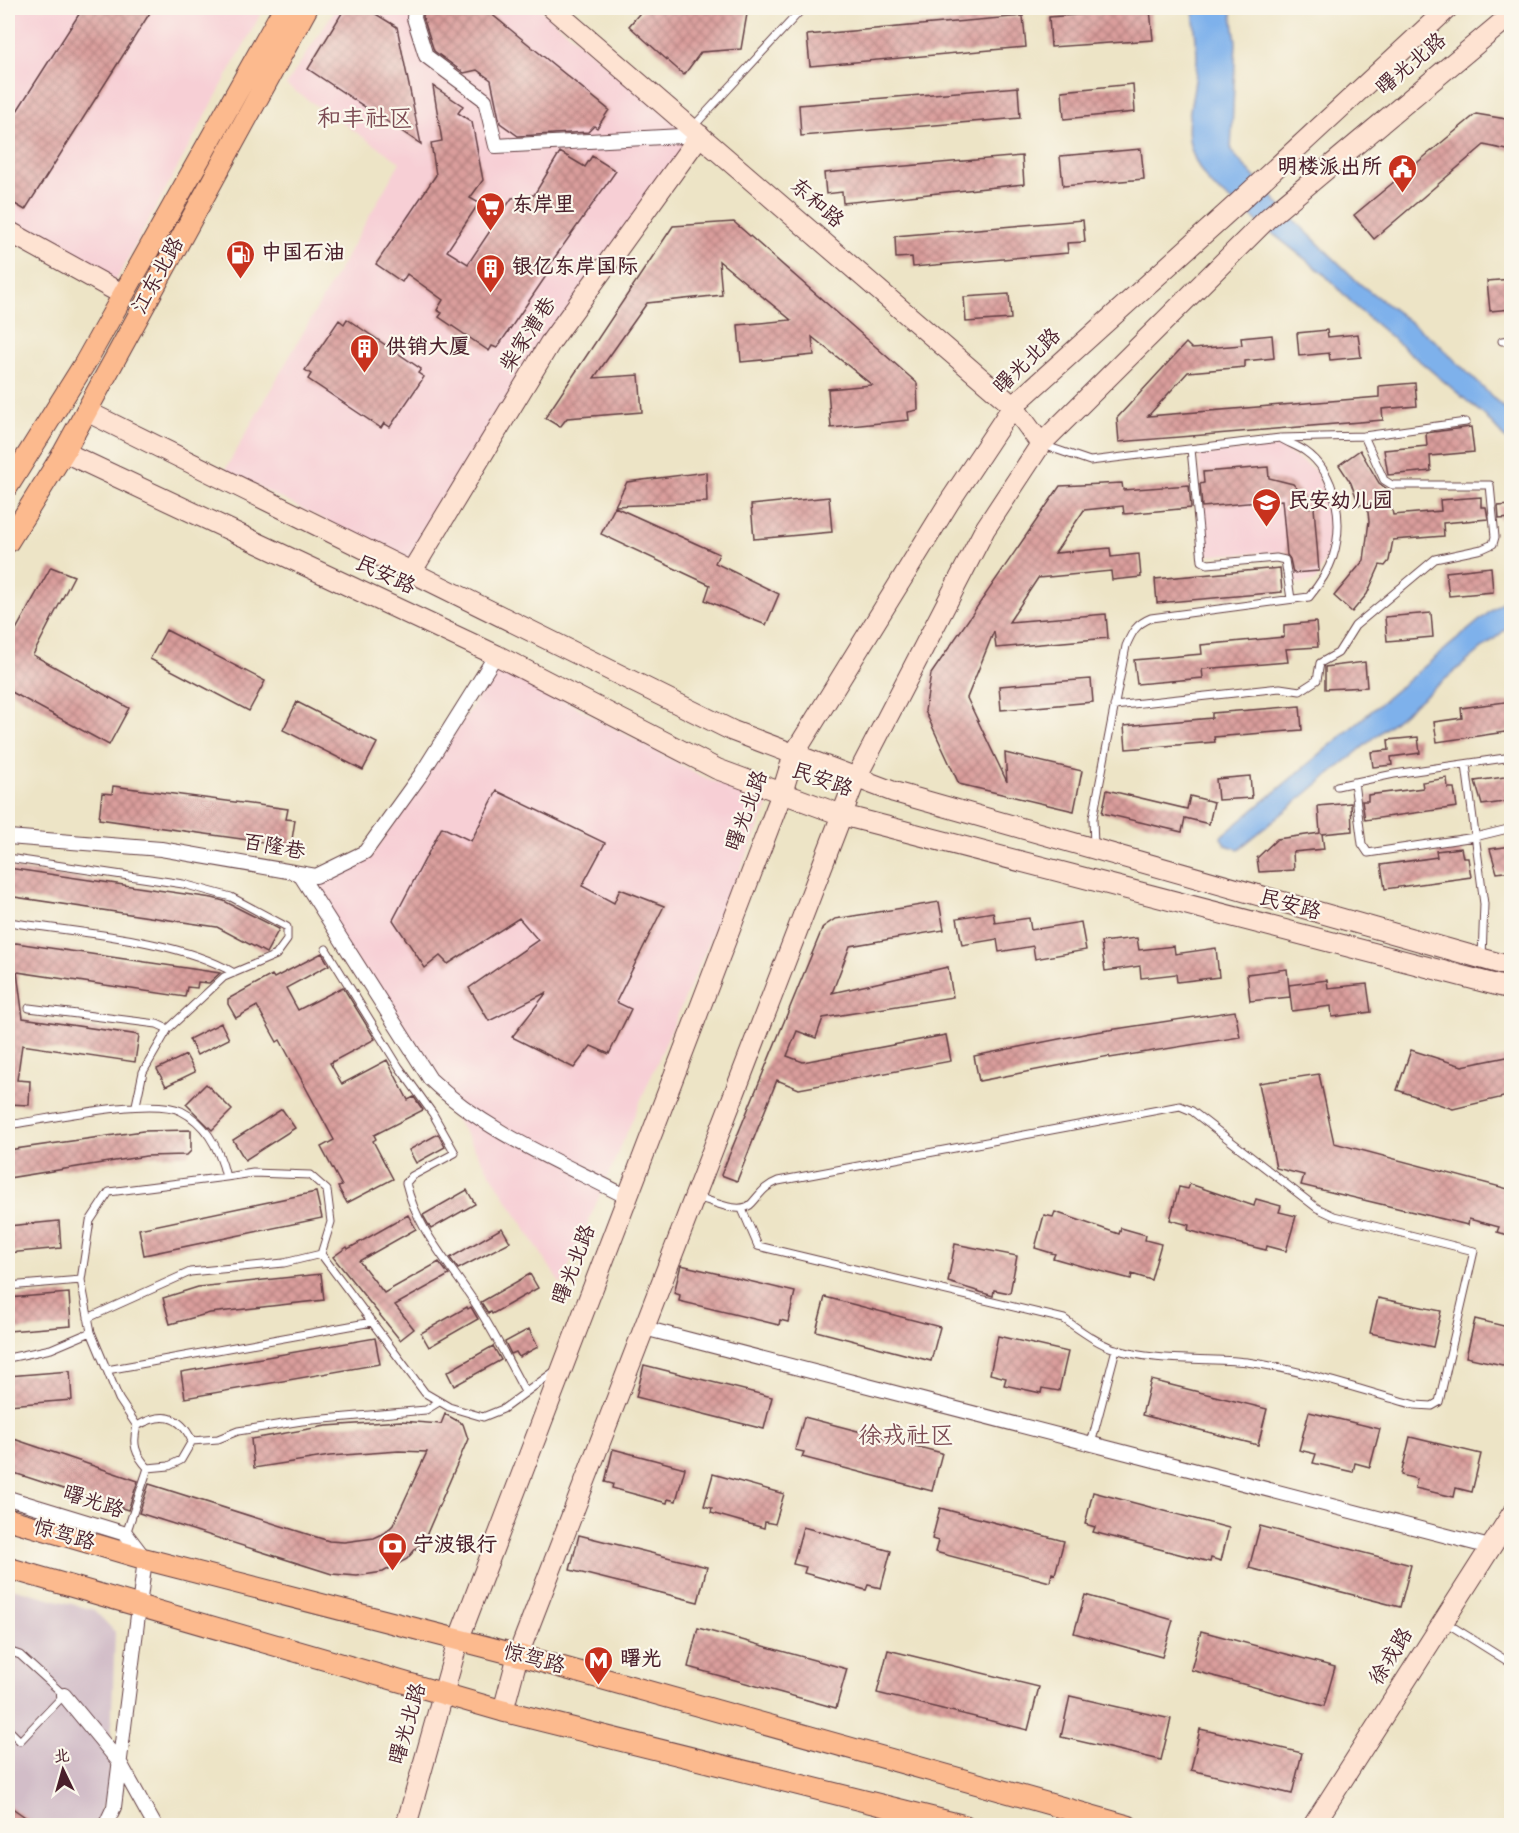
<svg xmlns="http://www.w3.org/2000/svg" width="1519" height="1833" font-family="'Indie Flower','LXGW WenKai TC',sans-serif">
  <style>
    .built { fill: #f7cfd5 }
    .industrial { fill: #d2bdc8 }
    .water { fill: #7eb1eb; stroke: #64688b; stroke-width: 1.5 }
    .building { fill: url(#building-cross-hatch) }
    .lines { fill: none; stroke-linecap: round; stroke-linejoin: round }
    .lane-casing { stroke: #623d42; stroke-width: 9 }
    .street-casing { stroke: #623d42; stroke-width: 16 }
    .secondary-casing { stroke: #623d42; stroke-width: 22 }
    .primary-casing { stroke: #623d42; stroke-width: 23 }
    .lane { stroke: #fff; stroke-width: 7 }
    .street { stroke: #fff; stroke-width: 14 }
    .secondary { stroke: #fee3d2; stroke-width: 20 }
    .primary { stroke: #fcba8e; stroke-width: 21 }
    .labels { text-anchor: middle; dominant-baseline: central; stroke-width: 4.5; stroke-linejoin: round; paint-order: stroke }
    .street-label { font-size: 21px; fill: #4a1f2b; stroke: #fbf7ec }
    .poi-label { font-size: 21px; font-weight: bold; fill: #4a1f2b; stroke: #fbf7ec; text-anchor: start }
    .quarter-label { font-size: 24px; fill: #7c4b53; stroke: #fbf7ec }
  </style>
  <defs>
    <pattern id="building-cross-hatch" width="8" height="8" patternUnits="userSpaceOnUse" patternTransform="scale(1.5)"><rect width="8" height="8" fill="#da9e9c"/><path d="M0 0l8 8M0 8l8-8" fill="none" stroke="#b3807f"/></pattern>
  </defs>
  <rect width="100%" height="100%" fill="#fbf7ec"/>
  <filter id="ink" filterUnits="userSpaceOnUse"><feTurbulence type="fractalNoise" baseFrequency=".0167" numOctaves="2"/><feDisplacementMap in="SourceGraphic" scale="12" xChannelSelector="R" yChannelSelector="G"/><feConvolveMatrix kernelMatrix="1 2 1 2 8 2 1 2 1" color-interpolation-filters="sRGB"/></filter>
  <filter id="wash" filterUnits="userSpaceOnUse"><feTurbulence type="fractalNoise" baseFrequency=".008" numOctaves="4" result="noise"/><feDisplacementMap in="SourceGraphic" scale="24" xChannelSelector="R" yChannelSelector="G"/><feGaussianBlur stdDeviation="1.35" result="paint"/><feColorMatrix in="noise" values="0 0 0 0 0 0 0 0 0 0 0 0 0 0 0 0 0 1.4 0 .05"/><feComposite in="paint" operator="in"/></filter>
  <g filter="url(#wash)">
    <rect width="100%" height="100%" fill="#ede4c6"/>
    <path class="built" d="M8,8H264L116,281L8,218Z
      M336,8H539L693,138L409,563L225,470L400,162L286,85Z
      M1279,446L1315,470L1330,503L1328,553L1316,581L1293,584L1289,552L1207,555L1198,455Z
      M500,665L709,780L771,799L561,1285L308,885L370,858Z"/>
    <path class="industrial" d="M8,1587L94,1610L115,1632L109,1790L96,1825H8Z"/>
    <path class="water" d="M1193,8H1231L1236,42L1231,151L1284,210L1360,284L1434,340L1511,415V445L1485,416L1359,310L1324,274L1210,184C1172,134 1195,113 1197,59C1197,42 1194,24 1193,8Z
      M1511,594V625L1239,849L1225,845L1221,837Z"/>
    <g id="blocks">
      <path class="building" d="M83,8H153L25,210L8,200V125Z
        M345,8H366L397,27L421,144L308,69Z
        M424,8H484L609,110L597,128L594,126L588,132L518,136L500,123L491,80L477,70L464,73L434,51L423,17Z
        M644,8H748L741,49L701,52L684,75L629,26Z
        M1150,9L1153,40L1051,47L1049,17Z
        M1023,16L1026,47L810,66L807,35Z
        M1133,84L1135,112L1064,119L1062,91Z
        M433,86L463,106L458,113L472,122L483,180L470,198L479,203L447,251L468,264L512,198L534,195L560,152L585,167L592,156L616,171L543,274L546,276L497,348L492,346L489,351L439,317L442,313L437,310L443,300L407,274L402,282L376,264L436,175L431,143L442,141Z
        M1018,87L1020,118L801,136L799,105Z
        M1476,114L1512,120V151L1484,145L1374,239L1354,215Z
        M1141,149L1144,179L1063,186L1060,156Z
        M1022,156L1024,184L843,203L842,192L826,194L824,173Z
        M1083,220L1085,242L1067,243L1068,253L913,267L912,257L896,258L895,236Z
        M734,222L917,383L918,410L908,412L909,420L831,428L828,389L872,385L812,337L814,355L741,362L738,325L791,320L719,261L722,295L647,303L594,378L639,375L642,412L567,418L560,427L545,418L673,226Z
        M1512,279V309L1490,311L1487,281Z
        M1009,294L1011,319L966,322L964,297Z
        M347,319L421,369L418,373L424,377L390,427L384,423L381,428L308,379L311,374L305,370L339,320L344,324Z
        M1327,330L1328,337L1358,334L1361,357L1330,360L1329,353L1299,356L1297,333Z
        M1272,335L1274,358L1245,361V367L1188,372L1148,416L1379,397V386L1415,383L1417,406L1382,409L1383,420L1119,442L1117,418L1186,343L1192,349L1242,345L1241,338Z
        M1471,427L1474,452L1430,456L1431,471L1388,475L1384,450L1427,446L1426,433Z
        M1360,450L1379,483L1388,490L1393,515L1441,511L1440,500L1481,497V507H1486L1488,519L1443,523L1444,536L1393,540L1389,561L1385,566L1380,565L1367,594L1352,612L1334,596L1364,560L1369,521L1367,504L1359,505L1351,483L1339,465Z
        M1268,467L1269,478L1293,484L1302,494L1307,507H1314L1319,571L1293,573L1290,559L1287,555L1282,500L1202,507L1200,484L1204,483L1203,472Z
        M706,472L707,502L615,506L627,482Z
        M1122,483L1123,490L1189,485L1191,508L1124,514L1123,506L1084,510L1055,553L1110,548L1111,557L1139,554L1141,577L1112,580L1111,571L1038,578L1009,622L1106,614L1108,638L996,648L994,631L967,698L1007,782L1005,753L1082,771L1074,811L959,784L925,711L931,674L1060,486Z
        M829,497L832,532L754,539L751,505Z
        M1512,505V518L1499,519L1498,506Z
        M615,507L719,554L715,563L779,594L766,625L705,600L710,585L601,534Z
        M51,567L74,576L33,655L129,708L109,745L8,690V644Z
        M1491,567L1493,592L1449,596L1446,572Z
        M1280,568L1282,592L1157,603L1155,579Z
        M1431,613L1433,637L1387,641L1385,617Z
        M1316,622L1318,647L1286,649L1288,662L1202,669L1203,678L1137,684L1134,660L1202,654L1201,645L1284,637V625Z
        M166,630L265,681L249,711L150,659Z
        M1365,662L1367,687L1325,689V667Z
        M1091,679L1093,702L1001,710L999,686Z
        M1512,701V731L1437,742L1434,722L1462,718L1461,708Z
        M297,702L377,743L363,770L283,730Z
        M1300,706L1302,730L1214,737L1215,742L1126,749L1124,726L1212,718V713Z
        M1418,737L1420,753L1391,757L1392,765L1373,767L1371,752L1389,750L1388,740Z
        M1250,776L1252,798L1218,800L1216,779Z
        M1512,776V801L1482,805L1475,781Z
        M1447,778L1448,788H1454L1457,807L1365,820L1362,801H1368V795L1423,788L1422,782Z
        M113,786L288,809L286,819L295,820L291,846L99,819L102,793L112,794Z
        M1107,790L1187,809L1190,796L1214,802L1209,824L1185,818L1182,832L1102,813Z
        M497,791L605,843L582,886L614,903L620,889L664,906L616,1002L631,1009L609,1054L591,1046L574,1068L512,1037L547,992L489,1021L469,988L538,940L519,918L448,964L440,956L425,968L393,920L442,827L471,841Z
        M1351,803L1352,831L1322,834L1324,849L1293,852L1294,870L1259,872L1257,858L1277,839L1320,833L1318,806Z
        M1512,846V871L1497,873L1490,849Z
        M1461,848L1463,858H1468L1471,877L1385,889L1381,865L1437,857L1436,851Z
        M8,868L212,898L224,901L279,929L266,953L217,927L8,896Z
        M939,902L944,930L850,946L832,993L948,967L953,997L823,1018L816,1038L797,1031L787,1056L803,1062L946,1035L951,1061L799,1089L777,1080L737,1181L721,1175L823,927L835,919Z
        M993,912L995,923L1029,918L1031,930L1081,922L1086,950L1035,959L1033,946L999,952L997,939L962,945L957,918Z
        M1137,938L1139,950L1174,946L1175,954L1216,948L1219,977L1177,982L1176,974L1141,978L1140,966L1105,971L1101,942Z
        M16,943L220,973L209,983L198,982L197,988L187,987L185,997L17,972L23,1018L139,1035L135,1062L22,1045L17,1080L30,1081L29,1105L8,1104V945Z
        M322,953L329,965L286,988L298,1010L343,987L375,1039L330,1063L342,1084L387,1060L408,1100L414,1097L423,1110L374,1135L376,1139L373,1141L393,1179L347,1203L338,1187L342,1186L321,1147L334,1140L280,1040L277,1042L257,1006L236,1018L228,1004V999L272,975L274,978Z
        M1287,969L1290,997L1250,1001L1247,974Z
        M1327,980L1328,988L1367,984L1371,1012L1332,1017L1331,1006L1292,1011L1289,985Z
        M1235,1011L1240,1037L1110,1058L1109,1056L979,1081L974,1056L1089,1033Z
        M221,1023L229,1039L197,1055L189,1039Z
        M1411,1050L1462,1066L1512,1056V1095L1453,1109L1397,1090Z
        M186,1055L195,1072L166,1086L157,1069Z
        M1319,1074L1334,1143L1512,1190V1236L1497,1232L1499,1227L1469,1219L1468,1225L1301,1185L1304,1175L1276,1168L1259,1083Z
        M206,1084L232,1110L212,1130L186,1104Z
        M282,1109L295,1128L245,1160L233,1140Z
        M191,1130V1151L187,1155L146,1156L8,1178V1150L143,1131Z
        M438,1134L445,1147L416,1163L409,1150Z
        M1190,1184L1254,1206L1256,1199L1281,1206L1279,1212L1296,1216L1286,1251L1267,1246L1266,1250L1216,1238L1188,1230L1189,1225L1170,1220L1179,1187L1188,1189Z
        M467,1190L475,1204L431,1229L423,1215Z
        M316,1192L322,1218L144,1255L139,1229Z
        M1055,1212L1119,1234L1121,1228L1146,1235L1145,1240L1161,1244L1151,1280L1132,1274L1131,1279L1081,1266L1053,1258L1055,1254L1035,1248L1044,1215L1053,1217Z
        M408,1215L416,1229L359,1261L384,1293L439,1262L449,1275L395,1305L414,1329L400,1340L333,1257L347,1247L348,1249Z
        M59,1221L61,1248L8,1253V1226Z
        M502,1228L510,1242L458,1269L450,1258Z
        M955,1244L1017,1256L1010,1293L994,1290L993,1296L948,1282Z
        M681,1265L795,1292L788,1322L780,1320L779,1325L679,1301L680,1295L674,1293Z
        M321,1274L324,1300L210,1313L170,1324L163,1298L198,1287Z
        M530,1274L538,1288L492,1314L491,1312L488,1313L481,1302Z
        M69,1293L71,1326L8,1331V1298Z
        M825,1297L940,1327L931,1361L816,1331Z
        M1378,1298L1441,1311L1433,1347L1370,1333Z
        M467,1307L468,1309L471,1307L478,1319L429,1347L421,1333Z
        M1475,1319L1512,1328V1367L1466,1357Z
        M529,1329L538,1347L519,1357L516,1352L511,1354L505,1342Z
        M998,1336L1068,1352L1059,1391L1042,1388L1041,1393L1004,1385L1006,1378L990,1374Z
        M375,1338L380,1364L185,1398L181,1372Z
        M493,1346L501,1360L454,1386L447,1372Z
        M644,1365L772,1397L764,1429L636,1397Z
        M70,1371L72,1400L8,1405V1376Z
        M1151,1380L1267,1409L1258,1445L1142,1415Z
        M1309,1412L1380,1429L1370,1467L1355,1463L1353,1472L1313,1463L1316,1454L1299,1450Z
        M445,1414L463,1424L468,1439L425,1538L407,1559L383,1572L357,1576L332,1574L139,1513L149,1484L329,1541L344,1542L374,1538L385,1533L393,1525L427,1452L399,1451L330,1456L254,1468L251,1439L326,1426L401,1421L441,1424Z
        M804,1417L942,1453L932,1491L802,1457L804,1452L795,1450Z
        M8,1437L138,1481L128,1510L8,1471Z
        M1410,1437L1481,1454L1472,1492L1456,1488L1454,1497L1415,1488L1417,1479L1401,1475Z
        M613,1449L685,1468L676,1501L668,1499L667,1503L612,1488L613,1484L605,1482Z
        M713,1474L784,1494L775,1524L765,1522L764,1528L711,1513L712,1508L704,1506Z
        M1093,1492L1229,1528L1221,1561L1211,1558L1210,1562L1093,1532L1095,1527L1085,1524Z
        M940,1508L1064,1541L1055,1574L1052,1573L1050,1582L935,1552L938,1541L932,1539Z
        M1260,1526L1411,1565L1400,1607L1249,1568Z
        M803,1527L891,1551L881,1588L868,1585L866,1590L804,1573L806,1567L793,1564Z
        M579,1535L707,1567L698,1602L570,1570Z
        M1085,1595L1173,1620L1162,1657L1074,1633Z
        M698,1628L847,1669L836,1708L688,1667Z
        M1201,1631L1335,1667L1324,1706L1191,1670Z
        M888,1650L1039,1687L1028,1730L877,1693Z
        M1070,1696L1171,1719L1161,1760L1061,1737Z
        M1200,1729L1302,1753L1292,1794L1191,1770Z
        M8,1805L38,1826H8Z"/>
    </g>
  </g>
  <g filter="url(#ink)">
    <use href="#blocks" fill-opacity="0" stroke="#623d42" stroke-width="1.5"/>
    <g class="lines">
      <defs>
        <path id="lane" d="M692,128L803,8
          M1502,341L1512,340
          M1043,445L1090,461L1280,438L1364,436L1466,422
          M1191,449L1202,561L1208,564L1276,558L1285,560L1291,599
          M1114,706L1280,688L1300,691L1317,680L1320,663L1338,653L1355,626L1435,559L1482,549L1493,544L1495,537L1490,485H1392L1384,480L1364,436
          M1466,765L1484,904L1482,957
          M1354,782L1362,844L1368,853L1475,837L1512,828
          M1337,786L1394,774L1512,757
          M1094,847L1093,818L1126,646C1132,632 1136,624 1151,618L1309,597C1319,585 1328,572 1333,557C1344,523 1337,473 1305,451C1298,446 1288,443 1280,438
          M8,858L183,884L231,897L287,927V940L276,955L224,977L168,1029L143,1072L136,1105
          M8,922C73,932 178,939 234,973
          M326,949L399,1067L433,1114L455,1153L412,1176L406,1183C417,1230 450,1264 475,1303C494,1332 509,1362 525,1392
          M29,1008L157,1024L168,1029
          M8,1125C44,1120 151,1096 181,1111C207,1124 220,1151 226,1177L109,1192L90,1221L81,1280L91,1332L119,1399L137,1426
          M226,1177L253,1173L310,1175L327,1190L331,1222L321,1254L425,1393L449,1407L483,1417L503,1409L555,1371
          M697,1197C712,1201 741,1216 752,1203C761,1193 765,1186 778,1181L1180,1106L1192,1111L1317,1208L1334,1216L1474,1251L1439,1402L1432,1406L1415,1405C1360,1390 1304,1370 1247,1362C1204,1357 1157,1363 1115,1349C1097,1343 1080,1330 1064,1319L758,1246L742,1209
          M8,1286L81,1280
          M88,1318L190,1272L284,1263L321,1254
          M8,1358L51,1349L91,1332
          M107,1370L372,1322
          M192,1441C180,1414 161,1412 137,1426C132,1444 135,1454 148,1468L169,1466L181,1460L192,1441L218,1439L238,1431L302,1421L426,1410L439,1402
          M1091,1444L1116,1349
          M126,1534L148,1468
          M1445,1622L1512,1664
          M8,1651L20,1655L64,1695L20,1741L8,1729"/>
        <path id="street" d="M415,8L414,18L426,56L485,100L496,146L700,135
          M8,837L161,849L316,876L365,852L422,773L496,655
          M299,873L430,1079C485,1132 560,1162 627,1197
          M644,1328L1490,1547
          M8,1498L126,1534L145,1559L114,1807L105,1826
          M64,1695L120,1763L155,1826"/>
        <path id="secondary" d="M552,8L1013,406L1041,444
          M8,231L122,294
          M86,411L733,731L894,792L1512,967
          M64,452L496,655L717,769L842,815L1512,989
          M412,571L550,343L700,135
          M503,1711L518,1655L856,778L985,529L1041,444L1268,218L1512,14
          M406,1826L458,1641L782,793L794,754L950,501L1013,406L1238,203L1448,8
          M1313,1826L1512,1514"/>
        <path id="primary" d="M8,486L85,363L284,8
          M8,542L64,452L307,8
          M8,1519L145,1559L518,1655L1128,1826
          M8,1568L503,1711L965,1826"/>
      </defs>
      <use href="#lane" class="lane-casing"/>
      <use href="#street" class="street-casing"/>
      <use href="#secondary" class="secondary-casing"/>
      <use href="#primary" class="primary-casing"/>
      <use href="#lane" class="lane"/>
      <use href="#street" class="street"/>
      <use href="#secondary" class="secondary"/>
      <use href="#primary" class="primary"/>
    </g>
  </g>
  <defs>
    <symbol id="civic-pin" viewBox="-11 -11 22 30"><path d="M0 17L-7.5 6A9.5 9.5 0 1 1 7.5 6Z" fill="#c8321e" stroke="#fbf7ec"/><path d="M-.6-6.5H3V-4.5H.6V-3L4-1V1h2V6H-6V1h2V-1L-.6-3ZM-1.2 2.5V6h2.4V2.5Z" fill="#fff"/></symbol>
    <symbol id="supermarket-pin" viewBox="-11 -11 22 30"><path d="M0 17L-7.5 6A9.5 9.5 0 1 1 7.5 6Z" fill="#c8321e" stroke="#fbf7ec"/><path d="M-6-5.5h2.5l.6 2H6L4.5 2H-2.5L-4.4-4H-6ZM-1.5 3.2a1.3 1.3 0 1 0 .1 0ZM3 3.2a1.3 1.3 0 1 0 .1 0Z" fill="#fff"/></symbol>
    <symbol id="fuel-pin" viewBox="-11 -11 22 30"><path d="M0 17L-7.5 6A9.5 9.5 0 1 1 7.5 6Z" fill="#c8321e" stroke="#fbf7ec"/><path d="M-5.5-6h7V0h2V4h1.3V-2.5L3-4.5l.8-.8L6-3V5H2.5V1h-1V6h-7ZM-4.2-4.7v3.2H.2V-4.7Z" fill="#fff"/></symbol>
    <symbol id="building-pin" viewBox="-11 -11 22 30"><path d="M0 17L-7.5 6A9.5 9.5 0 1 1 7.5 6Z" fill="#c8321e" stroke="#fbf7ec"/><path d="M-4-6H4V6H1V3H-1V6H-4ZM-2.5-4.3h1.7v1.8h-1.7ZM.8-4.3h1.7v1.8H.8ZM-2.5-1h1.7V.8h-1.7ZM.8-1h1.7V.8H.8Z" fill="#fff"/></symbol>
    <symbol id="school-pin" viewBox="-11 -11 22 30"><path d="M0 17L-7.5 6A9.5 9.5 0 1 1 7.5 6Z" fill="#c8321e" stroke="#fbf7ec"/><path d="M0-5L7-2L0 1L-7-2ZM-4 1L0 2.5L4 1V4Q0 6-4 4Z" fill="#fff"/></symbol>
    <symbol id="bank-pin" viewBox="-11 -11 22 30"><path d="M0 17L-7.5 6A9.5 9.5 0 1 1 7.5 6Z" fill="#c8321e" stroke="#fbf7ec"/><path d="M-6-4H6V4H-6ZM0-2.3a2.3 2.3 0 1 0 0 4.6a2.3 2.3 0 1 0 0-4.6Z" fill="#fff"/></symbol>
    <symbol id="metro-pin" viewBox="-11 -11 22 30"><path d="M0 17L-7.5 6A9.5 9.5 0 1 1 7.5 6Z" fill="#c8321e" stroke="#fbf7ec"/><path d="M-5.5 5V-5H-3L0 0L3-5H5.5V5H3V-.5L0 4L-3-.5V5Z" fill="#fff"/></symbol>
  </defs>
  <g fill-rule="evenodd">
    <use href="#civic-pin" x="1386" y="152" width="33" height="45"/>
    <use href="#supermarket-pin" x="474" y="190" width="33" height="45"/>
    <use href="#fuel-pin" x="224" y="238" width="33" height="45"/>
    <use href="#building-pin" x="474" y="252" width="33" height="45"/>
    <use href="#building-pin" x="348" y="332" width="33" height="45"/>
    <use href="#school-pin" x="1250" y="486" width="33" height="45"/>
    <use href="#bank-pin" x="376" y="1530" width="33" height="45"/>
    <use href="#metro-pin" x="582" y="1644" width="33" height="45"/>
  </g>
  <g class="labels">
    <g class="street-label">
      <text transform="translate(1412 65) rotate(-40)">曙光北路</text>
      <text transform="translate(816 204) rotate(41)">东和路</text>
      <text transform="translate(159 276) rotate(-61)">江东北路</text>
      <text transform="translate(529 335) rotate(-57)">柴家漕巷</text>
      <text transform="translate(1028 362) rotate(-44)">曙光北路</text>
      <text transform="translate(385 576) rotate(25)">民安路</text>
      <text transform="translate(822 781) rotate(19)">民安路</text>
      <text transform="translate(748 811) rotate(-70)">曙光北路</text>
      <text transform="translate(274 848) rotate(10)">百隆巷</text>
      <text transform="translate(1290 906) rotate(15)">民安路</text>
      <text transform="translate(575 1265) rotate(-69)">曙光北路</text>
      <text transform="translate(93 1503) rotate(18)">曙光路</text>
      <text transform="translate(64 1536) rotate(16)">惊驾路</text>
      <text transform="translate(1392 1657) rotate(-58)">徐戎路</text>
      <text transform="translate(534 1660) rotate(15)">惊驾路</text>
      <text transform="translate(409 1724) rotate(-74)">曙光北路</text>
    </g>
    <g class="poi-label">
      <text x="1382" y="168" text-anchor="end">明楼派出所</text>
      <text x="512" y="206">东岸里</text>
      <text x="261" y="254">中国石油</text>
      <text x="512" y="268">银亿东岸国际</text>
      <text x="386" y="348">供销大厦</text>
      <text x="1288" y="502">民安幼儿园</text>
      <text x="413" y="1546">宁波银行</text>
      <text x="620" y="1660">曙光</text>
    </g>
    <g class="quarter-label">
      <text x="365" y="120">和丰社区</text>
      <text x="906" y="1437">徐戎社区</text>
    </g>
  </g>
  <rect width="1519" height="1833" fill="none" stroke="#fbf7ec" stroke-width="30"/>
  <g transform="translate(63 1770) rotate(355)" stroke="#fbf7ec" stroke-width="4.5" paint-order="stroke">
  <path d="M0-4.5L10 22L0 15L-10 22Z" fill="#4a1f2b"/>
  <text y="-9" font-size="16" font-weight="bold" text-anchor="middle" fill="#4a1f2b">北</text>
  </g>
</svg>
